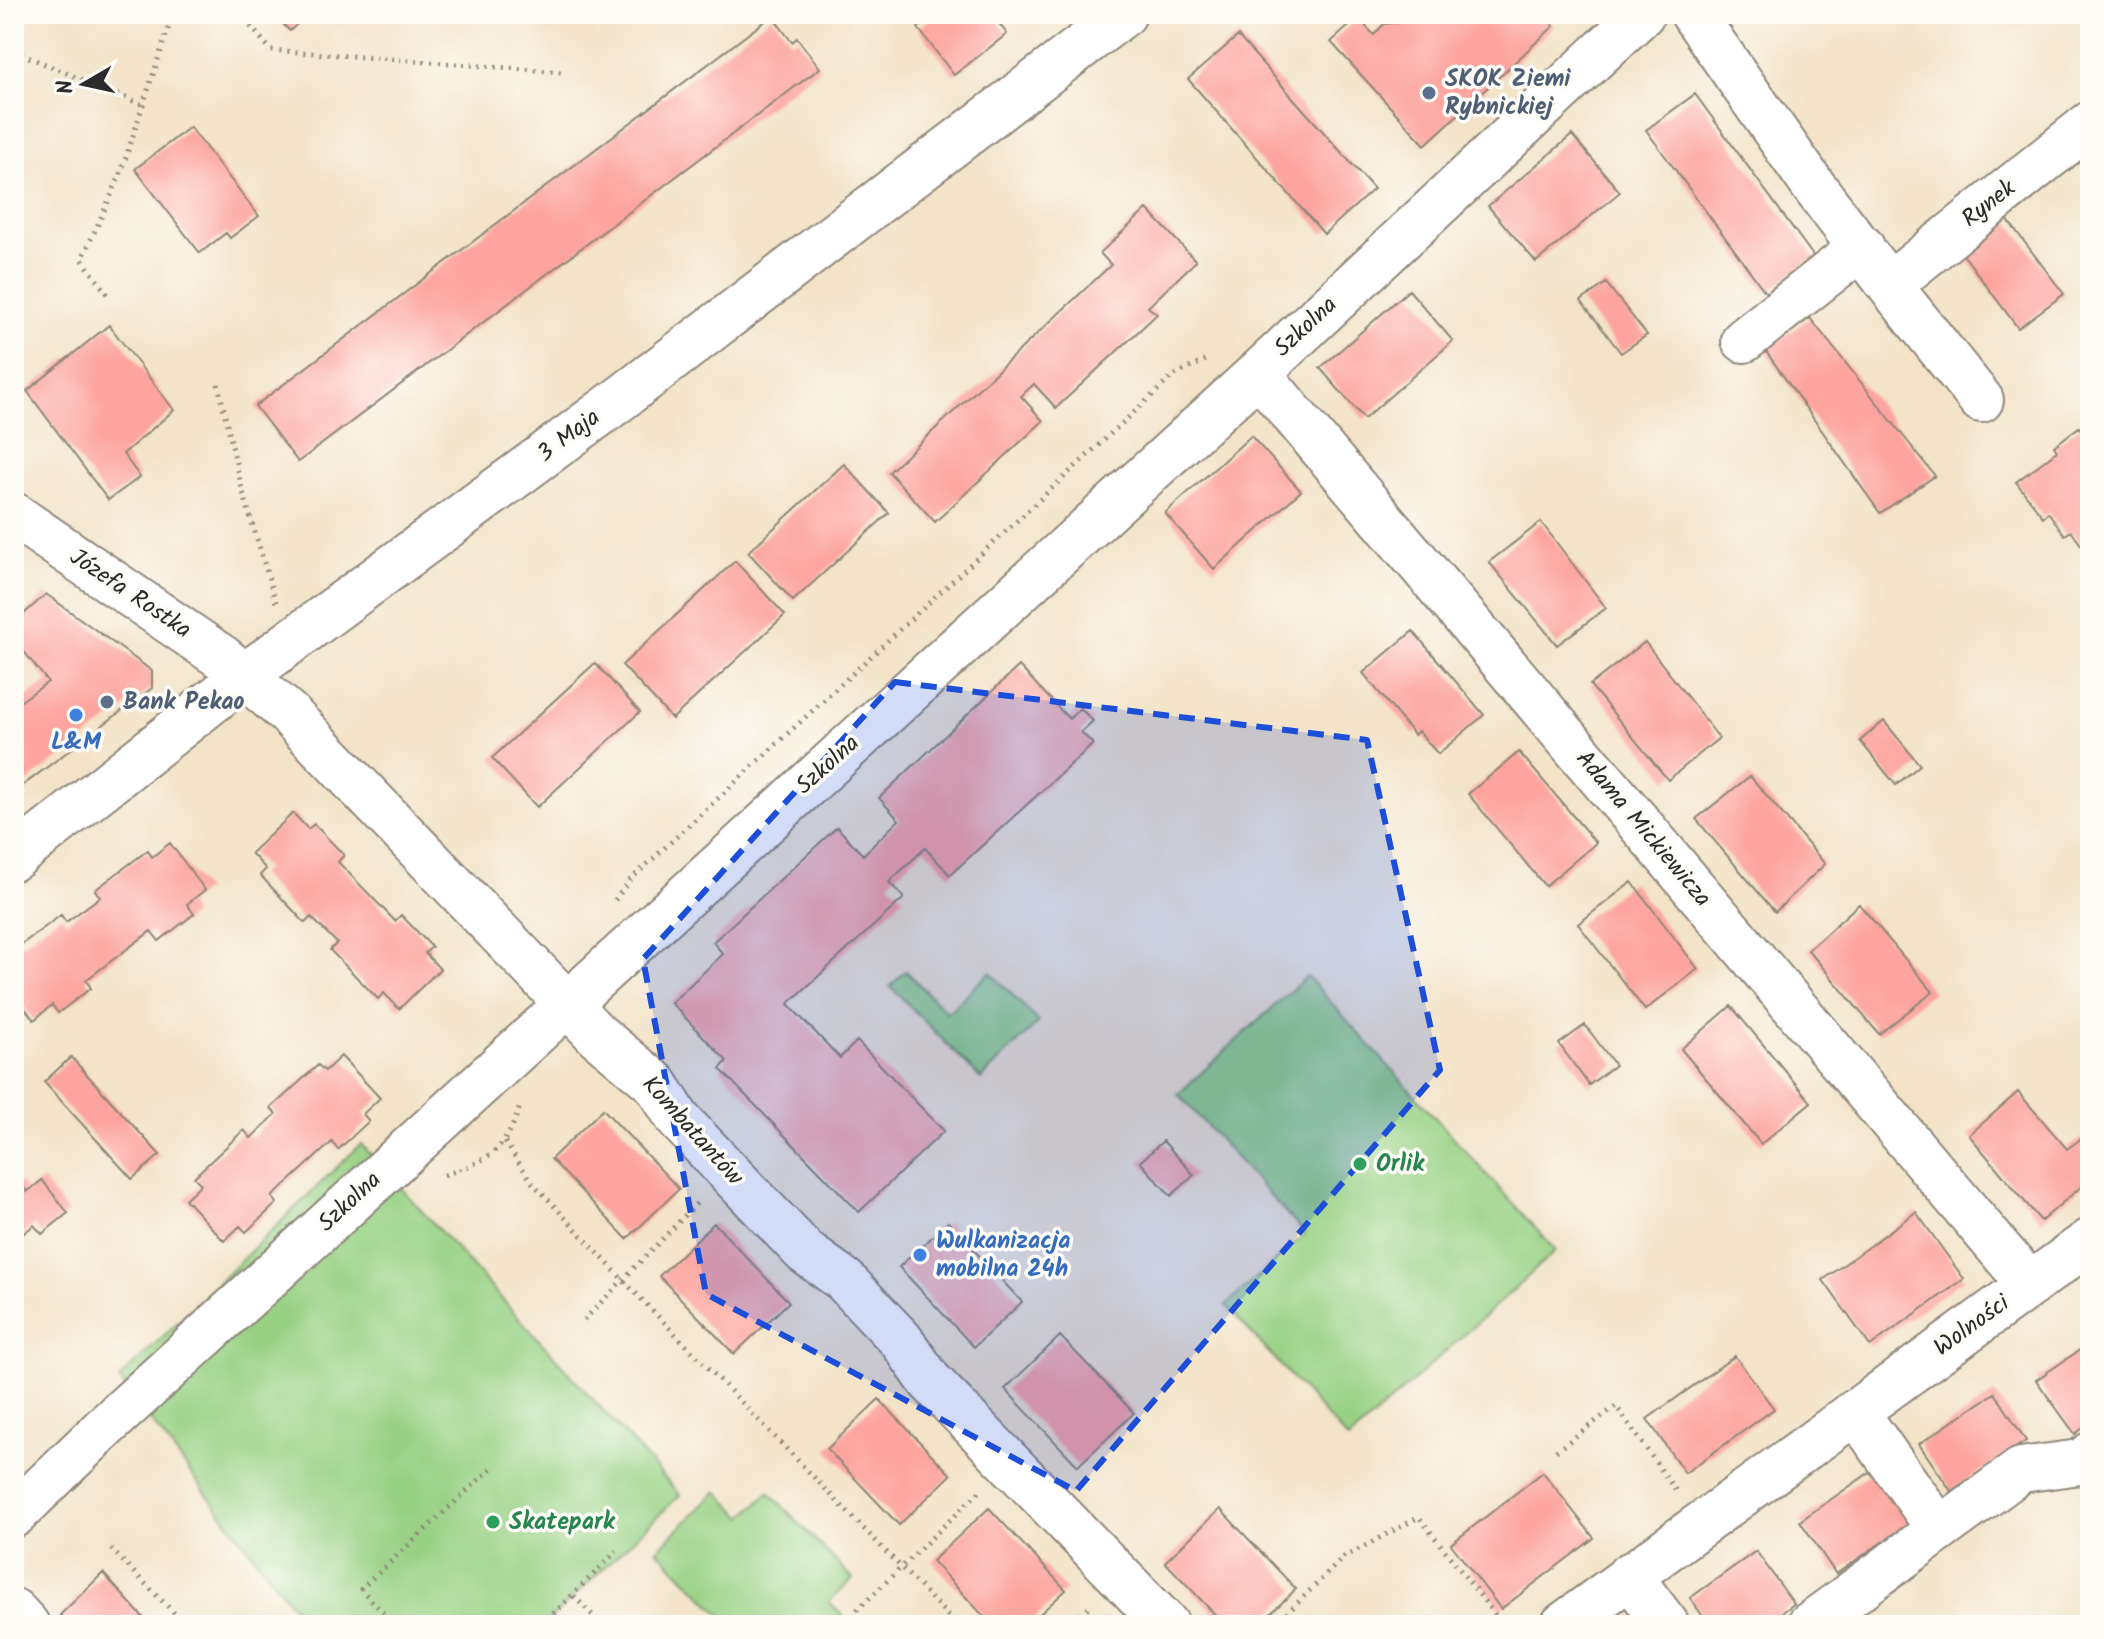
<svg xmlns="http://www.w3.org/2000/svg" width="2104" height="1639" font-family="Kalam,sans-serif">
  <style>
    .green { fill: #98d184; stroke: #627e58; stroke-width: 2 }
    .building { fill: #fda49f }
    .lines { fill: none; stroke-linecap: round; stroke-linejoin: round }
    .minor-casing { stroke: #8f877a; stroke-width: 48 }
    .major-casing { stroke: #8f877a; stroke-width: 48 }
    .path { stroke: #8f877a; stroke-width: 5; stroke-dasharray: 2 6; stroke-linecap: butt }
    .minor { stroke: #fff; stroke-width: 44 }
    .major { stroke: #fff; stroke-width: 44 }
    .marked { fill: #1d4ed8; fill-opacity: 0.2; stroke: #1d4ed8; stroke-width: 6; stroke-dasharray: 16 10; stroke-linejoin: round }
    .service-dot { fill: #5c6f8a; stroke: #fdfcf7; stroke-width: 3 }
    .shop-dot { fill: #3f7fe0; stroke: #fdfcf7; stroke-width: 3 }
    .leisure-dot { fill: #2e9e5b; stroke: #fdfcf7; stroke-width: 3 }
    .labels { text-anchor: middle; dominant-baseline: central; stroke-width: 7; stroke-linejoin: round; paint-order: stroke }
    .service-label { font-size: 24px; font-weight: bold; fill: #4e5e75; stroke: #fdfcf7; text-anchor: start }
    .street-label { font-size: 24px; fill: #2b2b2b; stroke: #fdfcf7 }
    .shop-label { font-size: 24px; font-weight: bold; fill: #366cbe; stroke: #fdfcf7 }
    .leisure-label { font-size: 24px; font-weight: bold; fill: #27864d; stroke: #fdfcf7; text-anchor: start }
  </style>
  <rect width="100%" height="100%" fill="#fdfcf7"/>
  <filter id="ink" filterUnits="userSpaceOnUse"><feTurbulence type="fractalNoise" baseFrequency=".0125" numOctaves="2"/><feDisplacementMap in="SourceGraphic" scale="16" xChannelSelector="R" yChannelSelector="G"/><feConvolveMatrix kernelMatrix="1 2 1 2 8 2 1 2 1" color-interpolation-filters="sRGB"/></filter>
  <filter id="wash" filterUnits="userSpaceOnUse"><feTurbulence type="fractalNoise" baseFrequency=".006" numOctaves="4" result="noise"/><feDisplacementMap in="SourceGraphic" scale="32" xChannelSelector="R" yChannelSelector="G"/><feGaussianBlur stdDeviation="1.8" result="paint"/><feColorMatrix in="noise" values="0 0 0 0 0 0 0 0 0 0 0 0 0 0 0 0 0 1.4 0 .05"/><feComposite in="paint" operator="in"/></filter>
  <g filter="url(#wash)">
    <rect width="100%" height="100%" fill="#f3e3c8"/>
    <path class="green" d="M906,971L947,1013L990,972L1039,1022L981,1079L890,986Z
      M1307,976L1556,1251L1348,1440L1226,1305L1305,1234L1178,1094Z
      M361,1144L680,1495L544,1625H327L293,1607L119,1379Z
      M717,1491L743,1517L769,1492L853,1579L829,1602L852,1625H731L657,1550Z"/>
    <g id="blocks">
      <path class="building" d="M273,14H307L290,31Z
        M927,14H992L1007,34L954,75L918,28L930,19Z
        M1473,14H1510L1513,17L1516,14H1543L1554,26L1425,145L1331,42L1358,18L1374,35L1384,24Z
        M772,16L792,42L797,38L820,68L298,462L255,406Z
        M1238,36L1374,189L1324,234L1188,79Z
        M1695,94L1814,257L1766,293L1646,130Z
        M190,127L259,216L230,238L226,233L200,253L135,169Z
        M1572,135L1620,192L1536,262L1488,206Z
        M1147,209L1196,261L1148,307L1157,314L1056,408L1034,384L1021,396L1043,421L935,522L889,472L1111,265L1100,253Z
        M2007,219L2064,294L2018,328L1962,253Z
        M1606,283L1647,335L1621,353L1581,301Z
        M1409,290L1453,341L1364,419L1320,368Z
        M1810,318L1935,476L1880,513L1765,350Z
        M109,325L174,410L123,454L140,477L108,500L27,391Z
        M2079,427L2090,441V489L2086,491L2090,496V557L2071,531L2065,535L2048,512L2043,517L2016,482L2057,451L2054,446Z
        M1251,436L1301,491L1214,569L1165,513Z
        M844,464L889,513L793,601L748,552Z
        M1541,522L1606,608L1557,645L1489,562Z
        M735,561L785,615L672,719L622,665Z
        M46,594L152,671V688L22,786L14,775V706L48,682L14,639V623Z
        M1413,631L1484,715L1438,754L1418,731L1414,735L1363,673Z
        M1645,642L1719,738L1668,780L1590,685Z
        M595,663L640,712L537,807L492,758Z
        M1019,666L1069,719L1080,708L1093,721L1081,732L1093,744L950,875L925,848L889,882L904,898L788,1004L840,1058L857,1041L944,1131L859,1212L720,1069L727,1061L671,1003L723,954L713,942L837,827L863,855L899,820L879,798Z
        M1884,721L1920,765L1896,785L1860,741Z
        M1519,752L1596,843L1545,886L1468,794Z
        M1750,776L1825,864L1775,912L1696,819Z
        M293,813L308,829L314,824L344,855L338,862L395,921L401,915L432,947L425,953L440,969L399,1009L384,993L378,999L330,950L337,943L311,917L305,923L260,875L266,869L251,853Z
        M170,843L205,890L187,904L194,914L159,941L151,931L86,980L91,988L58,1013L52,1005L34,1020L14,994V950L61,915L66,922L100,897L95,890L148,850L152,857Z
        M1632,882L1698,969L1645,1010L1578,924Z
        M1859,904L1933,992L1879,1034L1808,950Z
        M1731,1006L1811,1102L1761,1144L1681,1049Z
        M1585,1025L1615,1065L1589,1085L1559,1044Z
        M341,1056L380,1098L363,1114L369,1121L338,1150L332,1142L272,1197L277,1203L246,1232L240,1226L224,1241L185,1199L201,1184L194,1177L244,1130L251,1138L276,1114L271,1108L318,1065L325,1071Z
        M71,1057L160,1155L132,1179L44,1082Z
        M2018,1092L2067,1149L2082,1138L2090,1148V1179L2041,1221L1969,1135Z
        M603,1109L679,1189L627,1239L551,1159Z
        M1163,1141L1194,1175L1171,1196L1140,1162Z
        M42,1180L68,1213L42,1234L34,1225L14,1241V1188L20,1182L27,1192Z
        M1916,1212L1964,1279L1870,1346L1823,1280Z
        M948,1222L1022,1302L974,1347L899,1267Z
        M714,1223L789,1302L734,1354L659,1276Z
        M1060,1336L1134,1413L1078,1466L1005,1389Z
        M2090,1343V1423L2075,1434L2036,1380Z
        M1735,1356L1774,1409L1685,1473L1647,1419Z
        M1995,1393L2026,1441L1951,1491L1919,1444Z
        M879,1399L951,1475L899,1525L827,1449Z
        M1876,1468L1912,1521L1836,1574L1800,1521Z
        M1543,1472L1594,1538L1501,1609L1451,1544Z
        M989,1508L1066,1590L1028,1625H992L932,1561Z
        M1220,1509L1296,1589L1259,1625H1225L1165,1562Z
        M1756,1551L1794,1604L1764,1625H1709L1690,1598Z
        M103,1573L140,1614L150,1625H69L60,1615Z"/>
    </g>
  </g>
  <g filter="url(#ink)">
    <use href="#blocks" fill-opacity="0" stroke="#8f877a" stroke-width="2"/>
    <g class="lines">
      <defs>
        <path id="minor" d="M1693,14L1812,184L1889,285L2090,124
          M1889,285L1981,400
          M1744,340L1862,247
          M1258,373L2030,1285
          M14,515L223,658L289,714L597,1035L656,1084L678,1119L805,1252L844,1280L901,1340L929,1380L1167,1625
          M1855,1411L1939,1529
          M14,1515L108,1424L1258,373L1642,14
          M1629,1575L1667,1625
          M14,1611L27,1625
          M1563,1625L2090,1241
          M1809,1625L2021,1470L2080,1462L2090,1455"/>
        <path id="major" d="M14,858L243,677L620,399L1124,14"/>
      </defs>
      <use href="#minor" class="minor-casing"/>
      <use href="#major" class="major-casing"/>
      <path class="path" d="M240,14L271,50L562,72
        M14,51L143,105
        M107,294L82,259L119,178L173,14
        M218,384L241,485L276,603
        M615,900L629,881L1173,376L1206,360
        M505,1142L532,1182L622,1279L957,1625
        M444,1175C489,1160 505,1152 520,1106
        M584,1320L700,1200
        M1556,1451L1616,1406L1676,1491
        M111,1549L186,1625
        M574,1596L602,1625
        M857,1610L980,1491
        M394,1625L361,1589L495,1465
        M542,1625L617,1551
        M1069,1625L1092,1604
        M1275,1625L1344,1557L1419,1517L1503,1625
        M1992,1625L2002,1618"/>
      <use href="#minor" class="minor"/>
      <use href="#major" class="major"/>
    </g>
  </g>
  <path class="marked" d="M895,682L1367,740L1440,1070L1076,1491L706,1294L643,959Z"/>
  <g class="service-dot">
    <circle cx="1429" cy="93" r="8"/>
    <circle cx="107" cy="702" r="8"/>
  </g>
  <g class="shop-dot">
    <circle cx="76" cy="715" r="8"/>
    <circle cx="920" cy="1255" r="8"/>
  </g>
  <g class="leisure-dot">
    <circle cx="1360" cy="1164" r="8"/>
    <circle cx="493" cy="1522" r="8"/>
  </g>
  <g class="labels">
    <g class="service-label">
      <text x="1445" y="79">SKOK Ziemi<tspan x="1445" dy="28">Rybnickiej</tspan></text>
      <text x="123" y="702">Bank Pekao</text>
    </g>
    <g class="street-label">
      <text transform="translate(1989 204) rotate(-38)">Rynek</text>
      <text transform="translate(1306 327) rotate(-43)">Szkolna</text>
      <text transform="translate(569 436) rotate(-37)">3 Maja</text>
      <text transform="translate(130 594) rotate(34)">Józefa Rostka</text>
      <text transform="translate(828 765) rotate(-42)">Szkolna</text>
      <text transform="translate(1643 829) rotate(50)">Adama Mickiewicza</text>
      <text transform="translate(692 1131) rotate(48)">Kombatantów</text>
      <text transform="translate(350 1202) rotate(-43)">Szkolna</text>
      <text transform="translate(1972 1326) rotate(-36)">Wolności</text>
    </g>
    <g class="shop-label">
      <text x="76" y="742">L&amp;M</text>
      <text x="936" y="1241" text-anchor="start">Wulkanizacja<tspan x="936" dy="28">mobilna 24h</tspan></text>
    </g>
    <g class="leisure-label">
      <text x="1376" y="1164">Orlik</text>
      <text x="509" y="1522">Skatepark</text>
    </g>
  </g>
  <rect width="2104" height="1639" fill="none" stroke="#fdfcf7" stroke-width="48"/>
  <g transform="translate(84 84) rotate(261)" stroke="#fdfcf7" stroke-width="6" paint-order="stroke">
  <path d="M0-6L14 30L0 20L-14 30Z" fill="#2b2b2b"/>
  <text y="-12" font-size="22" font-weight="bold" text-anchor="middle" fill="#2b2b2b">N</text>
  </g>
</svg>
